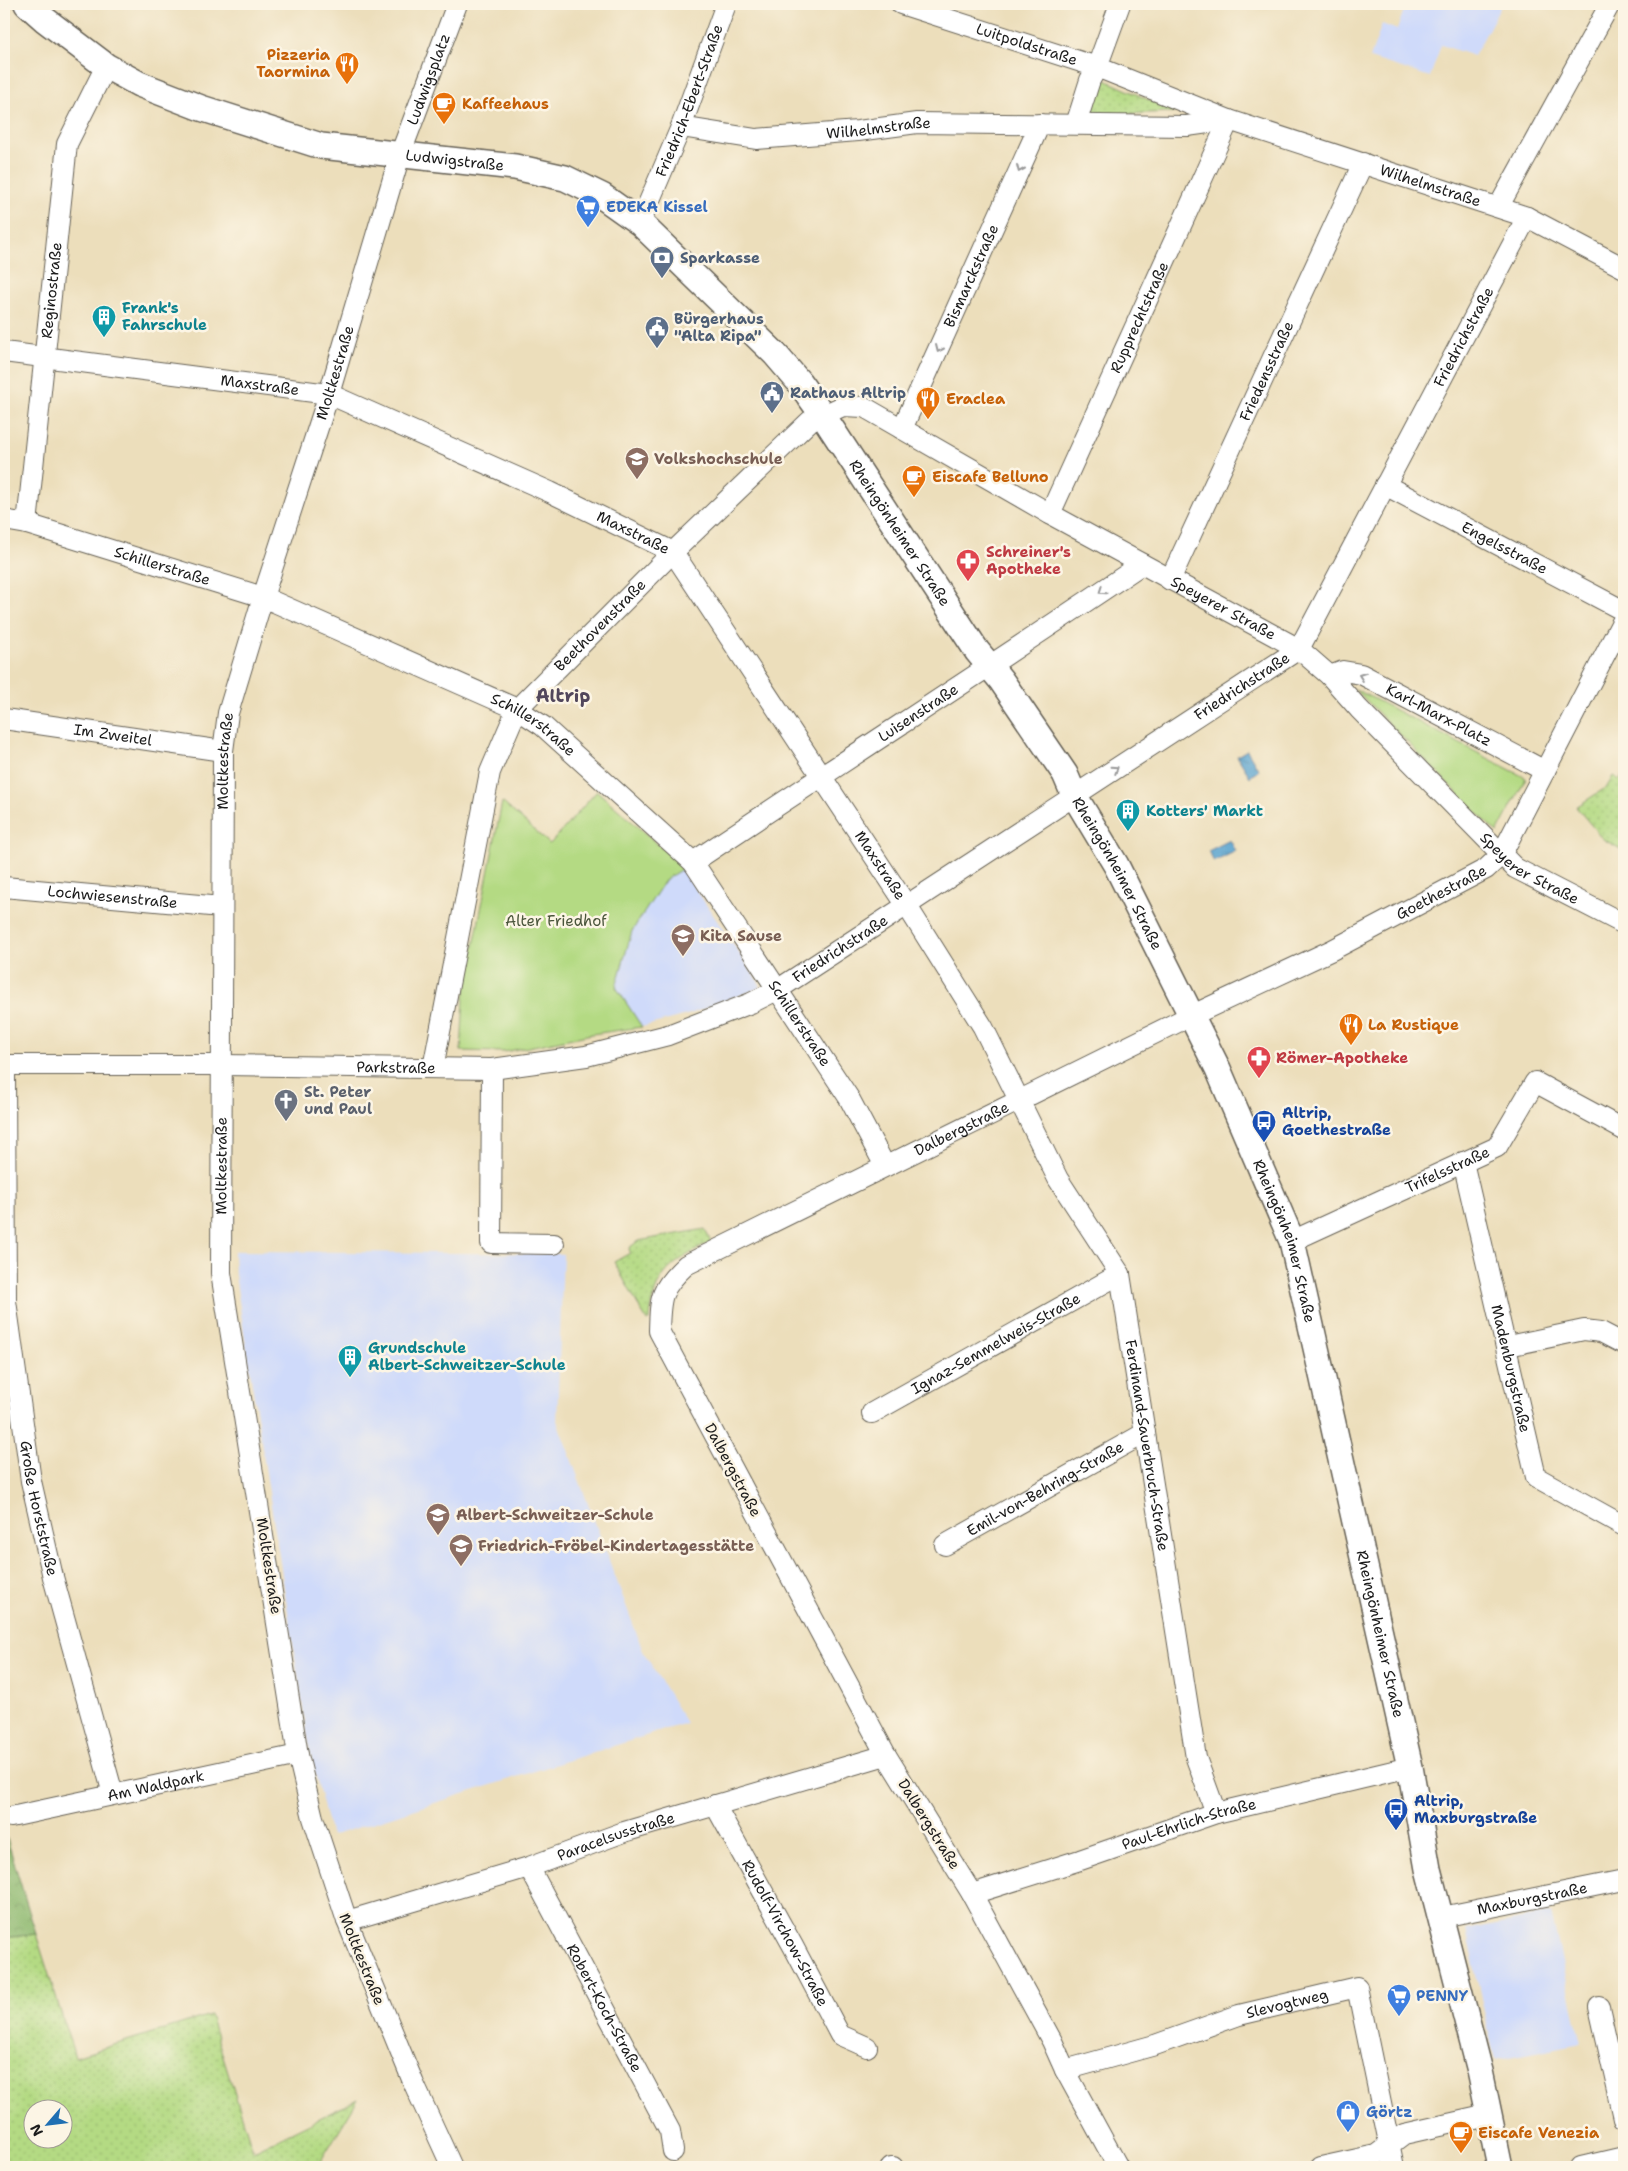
<svg xmlns="http://www.w3.org/2000/svg" width="1628" height="2171" font-family="'Shantell Sans',sans-serif">
  <style>
    .built { fill: #cfdafa }
    .grass { fill: url(#grass-dots); stroke: #687b50; fill-rule: evenodd }
    .forest { fill: url(#forest-crowns); stroke: #566b46 }
    .park { fill: #b4da83; stroke: #687b50 }
    .water { fill: url(#water-ripples); stroke: #395f76 }
    .lines { fill: none; stroke-linecap: round; stroke-linejoin: round }
    .minor-casing { stroke: #656054; stroke-width: 22 }
    .tertiary-casing { stroke: #656054; stroke-width: 28 }
    .minor { stroke: #fff; stroke-width: 20 }
    .tertiary { stroke: #fff; stroke-width: 25 }
    .oneway { stroke: #999 }
    .labels { text-anchor: middle; dominant-baseline: central; stroke-width: 5; stroke-linejoin: round; paint-order: stroke }
    .street-label { font-size: 15px; fill: #1c1c1c; stroke: #fcf5e5 }
    .food-label { font-size: 15px; font-weight: bold; fill: #c56008; stroke: #fcf5e5; text-anchor: start }
    .shop-label { font-size: 15px; font-weight: bold; fill: #366cbe; stroke: #fcf5e5; text-anchor: start }
    .service-label { font-size: 15px; font-weight: bold; fill: #4e5e75; stroke: #fcf5e5; text-anchor: start }
    .culture-label { font-size: 15px; font-weight: bold; fill: #0d838f; stroke: #fcf5e5; text-anchor: start }
    .education-label { font-size: 15px; font-weight: bold; fill: #785e54; stroke: #fcf5e5; text-anchor: start }
    .health-label { font-size: 15px; font-weight: bold; fill: #be3a42; stroke: #fcf5e5; text-anchor: start }
    .park-label { font-size: 15px; fill: #4a553b; stroke: #fcf5e5 }
    .worship-label { font-size: 15px; font-weight: bold; fill: #5b616d; stroke: #fcf5e5; text-anchor: start }
    .transit-label { font-size: 15px; font-weight: bold; fill: #164399; stroke: #fcf5e5; text-anchor: start }
    .quarter-label { font-size: 18px; font-weight: bold; fill: #52475c; stroke: #fcf5e5 }
  </style>
  <defs>
    <pattern id="grass-dots" width="8" height="8" patternUnits="userSpaceOnUse" patternTransform="scale(1.25)"><rect width="8" height="8" fill="#b4da83"/><path d="M2 2h.1M6 6h.1" fill="none" stroke="#9aba71" stroke-width="1.8" stroke-linecap="round"/></pattern>
    <pattern id="forest-crowns" width="20" height="18" patternUnits="userSpaceOnUse" patternTransform="scale(1.25)"><rect width="20" height="18" fill="#8fba71"/><path d="M2 6a3 3 0 1 1 6 0M12 15a3 3 0 1 1 6 0" fill="none" stroke="#7b9f61"/></pattern>
    <pattern id="water-ripples" width="26" height="14" patternUnits="userSpaceOnUse" patternTransform="scale(1.25)"><rect width="26" height="14" fill="#56a2cf"/><path d="M2 4q2-2 4 0t4 0M15 11q2-2 4 0t4 0" fill="none" stroke="#4683a7"/></pattern>
  </defs>
  <rect width="100%" height="100%" fill="#fcf5e5"/>
  <filter id="ink" filterUnits="userSpaceOnUse"><feTurbulence type="fractalNoise" baseFrequency=".02" numOctaves="2"/><feDisplacementMap in="SourceGraphic" scale="10" xChannelSelector="R" yChannelSelector="G"/><feConvolveMatrix kernelMatrix="1 2 1 2 8 2 1 2 1" color-interpolation-filters="sRGB"/></filter>
  <filter id="wash" filterUnits="userSpaceOnUse"><feTurbulence type="fractalNoise" baseFrequency=".0096" numOctaves="4" result="noise"/><feDisplacementMap in="SourceGraphic" scale="20" xChannelSelector="R" yChannelSelector="G"/><feGaussianBlur stdDeviation="1.12" result="paint"/><feColorMatrix in="noise" values="0 0 0 0 0 0 0 0 0 0 0 0 0 0 0 0 0 1.4 0 .05"/><feComposite in="paint" operator="in"/></filter>
  <g filter="url(#wash)">
    <rect width="100%" height="100%" fill="#ecdebb"/>
    <path class="built" d="M1406,4H1502L1474,56L1441,45L1430,77L1370,58L1382,24L1397,30Z
      M682,869L760,984L759,988L690,1014L642,1027L616,987L632,931L666,879Z
      M234,1251L563,1254L557,1421L643,1651L686,1723L331,1836L310,1753L235,1275Z
      M1551,1913L1581,2043L1495,2060L1466,1930Z"/>
    <path class="grass" d="M1103,79L1175,112L1090,115Z
      M1624,772V851L1603,839L1576,807L1607,787L1613,776L1620,780Z
      M705,1229L711,1242C672,1263 654,1272 650,1319L647,1321L614,1262L630,1253L629,1248L638,1241Z
      M36,1934L75,2057L210,2015L253,2151L358,2099L317,2167H4V1938ZM32,2108H62V2138H32Z"/>
    <path class="forest" d="M4,1829L36,1934L4,1938Z"/>
    <path class="park" d="M1355,689L1526,778L1497,833Z
      M597,791L680,864L682,869L666,879L632,931L616,987L642,1027L592,1034L504,1052L461,1051L464,997L502,802L550,844Z"/>
    <path class="water" d="M1247,750L1259,770L1250,777L1237,756Z
      M1230,840L1236,851L1214,862L1208,851Z"/>
  </g>
  <g filter="url(#ink)">
    <g class="lines">
      <defs>
        <g id="minor">
          <path id="s1" d="M901,4L1097,67L1120,4"/>
          <path id="s2" d="M681,127L756,139L858,131L917,123L1187,126L1229,120L1527,217L1624,268"/>
          <path d="M1499,206L1610,4"/>
          <path id="s3" d="M640,223L681,127L726,4"/>
          <path id="s4" d="M4,352L329,394L550,492L673,552L907,906L983,1027L1058,1179L1120,1274L1196,1758L1216,1813"/>
          <path id="s5" d="M902,429L1040,124"/>
          <path id="s6" d="M1385,485L1624,611"/>
          <path id="s7" d="M1050,514L1229,120L1097,67L1090,80L1076,124"/>
          <path id="s8" d="M4,520L27,524L263,597L517,709L543,726L693,862L849,1098L885,1166"/>
          <path id="s9" d="M27,524L67,144L106,66"/>
          <path id="s10" d="M1170,580L1363,163"/>
          <path id="s11" d="M1330,676L1343,671L1361,674L1545,771"/>
          <path id="s12" d="M4,719L223,751"/>
          <path id="s13" d="M693,862C842,762 993,665 1142,564"/>
          <path id="s14" d="M4,887L221,907"/>
          <path id="s15" d="M4,1065H222L492,1069L586,1056L668,1035L751,1003L777,990L1299,649L1527,217"/>
          <path id="s16" d="M5,1065L6,1301L31,1481L53,1577L113,1794"/>
          <path id="s17" d="M433,1068L490,772L517,709L673,552L810,421L843,406L864,407L1050,514L1299,649L1330,676L1359,709L1515,868L1624,924"/>
          <path d="M492,1069L491,1243L554,1244"/>
          <path id="s18" d="M1463,1162L1536,1477L1624,1526"/>
          <path id="s19" d="M1292,1241L1497,1147L1535,1082L1624,1130"/>
          <path d="M1508,1346L1584,1330L1601,1332L1624,1344"/>
          <path id="s20" d="M872,1413L1120,1274"/>
          <path id="s21" d="M945,1545L1145,1433"/>
          <path id="s22" d="M715,1805L793,1946L840,2035L867,2047"/>
          <path id="s23" d="M11,1817L298,1755"/>
          <path id="s24" d="M529,1867L670,2131L673,2151"/>
          <path id="s25" d="M972,1894L1080,1860L1216,1813L1410,1767"/>
          <path id="s26" d="M1442,1917L1624,1880"/>
          <path id="s27" d="M347,1921L529,1867L624,1832L886,1755"/>
          <path d="M1599,2007L1624,2118"/>
          <path id="s28" d="M1065,2070L1155,2045L1239,2015L1357,1987L1394,2167"/>
          <path id="s29" d="M452,2167L414,2084L347,1921L313,1818L298,1755L221,1273L223,751L228,713L263,597L329,394L400,155L457,4"/>
          <path d="M891,2167H893"/>
          <path id="s30" d="M1118,2167L1065,2070L1052,2041L972,1894L886,1755L659,1331C660,1297 660,1289 686,1265L1184,1019L1332,950L1486,869L1501,855L1510,838L1624,618"/>
          <path d="M1321,2167L1376,2155L1404,2134L1488,2115"/>
          <path d="M1581,2167L1624,2157"/>
        </g>
        <g id="tertiary">
          <path id="s31" d="M27,4L44,19L106,66L139,84L201,108L321,146L515,167L565,178L602,196L640,223L775,354L799,382L822,414L977,651L1001,680L1065,774L1074,795L1116,865L1218,1069L1292,1241L1410,1767L1428,1869L1480,2071L1500,2167"/>
        </g>
      </defs>
      <use href="#minor" class="minor-casing"/>
      <use href="#tertiary" class="tertiary-casing"/>
      <use href="#minor" class="minor"/>
      <use href="#tertiary" class="tertiary"/>
    </g>
    <defs><path id="oneway-chevron" d="M-2-3.5L2.5 0L-2 3.5" fill="none" stroke-width="1.6" stroke-linecap="round" stroke-linejoin="round" transform="scale(1.25)"/></defs>
    <g class="oneway">
      <use href="#oneway-chevron" transform="translate(1020 169) rotate(114)"/>
      <use href="#oneway-chevron" transform="translate(939 349) rotate(114)"/>
      <use href="#oneway-chevron" transform="translate(1102 591) rotate(146)"/>
      <use href="#oneway-chevron" transform="translate(1362 676) rotate(-160)"/>
      <use href="#oneway-chevron" transform="translate(1115 769) rotate(-33)"/>
    </g>
  </g>
  <defs>
    <symbol id="restaurant-pin" viewBox="-11 -11 22 30"><path d="M0 17L-7.5 6A9.5 9.5 0 1 1 7.5 6Z" fill="#e8710a" stroke="#fcf5e5"/><path d="M-5-6h1v4h1v-4h1v4h1v-4h1v5L-1.5 .5V6h-2V.5L-5-1ZM5-6V6H3V1.5H1.5Q1.5-4 5-6Z" fill="#fff"/></symbol>
    <symbol id="cafe-pin" viewBox="-11 -11 22 30"><path d="M0 17L-7.5 6A9.5 9.5 0 1 1 7.5 6Z" fill="#e8710a" stroke="#fcf5e5"/><path d="M-5.5-4.5H6V0H3Q3 3.5 0 3.5H-2.5Q-5.5 3.5-5.5 0ZM3-3.2v2h1.7v-2ZM-6 4.5H4V6H-6Z" fill="#fff"/></symbol>
    <symbol id="supermarket-pin" viewBox="-11 -11 22 30"><path d="M0 17L-7.5 6A9.5 9.5 0 1 1 7.5 6Z" fill="#3f7fe0" stroke="#fcf5e5"/><path d="M-6-5.5h2.5l.6 2H6L4.5 2H-2.5L-4.4-4H-6ZM-1.5 3.2a1.3 1.3 0 1 0 .1 0ZM3 3.2a1.3 1.3 0 1 0 .1 0Z" fill="#fff"/></symbol>
    <symbol id="bank-pin" viewBox="-11 -11 22 30"><path d="M0 17L-7.5 6A9.5 9.5 0 1 1 7.5 6Z" fill="#5c6f8a" stroke="#fcf5e5"/><path d="M-6-4H6V4H-6ZM0-2.3a2.3 2.3 0 1 0 0 4.6a2.3 2.3 0 1 0 0-4.6Z" fill="#fff"/></symbol>
    <symbol id="building-pin" viewBox="-11 -11 22 30"><path d="M0 17L-7.5 6A9.5 9.5 0 1 1 7.5 6Z" fill="#0f9aa8" stroke="#fcf5e5"/><path d="M-4-6H4V6H1V3H-1V6H-4ZM-2.5-4.3h1.7v1.8h-1.7ZM.8-4.3h1.7v1.8H.8ZM-2.5-1h1.7V.8h-1.7ZM.8-1h1.7V.8H.8Z" fill="#fff"/></symbol>
    <symbol id="civic-pin" viewBox="-11 -11 22 30"><path d="M0 17L-7.5 6A9.5 9.5 0 1 1 7.5 6Z" fill="#5c6f8a" stroke="#fcf5e5"/><path d="M-.6-6.5H3V-4.5H.6V-3L4-1V1h2V6H-6V1h2V-1L-.6-3ZM-1.2 2.5V6h2.4V2.5Z" fill="#fff"/></symbol>
    <symbol id="university-pin" viewBox="-11 -11 22 30"><path d="M0 17L-7.5 6A9.5 9.5 0 1 1 7.5 6Z" fill="#8d6e63" stroke="#fcf5e5"/><path d="M0-5L7-2L0 1L-7-2ZM-4 1L0 2.5L4 1V4Q0 6-4 4Z" fill="#fff"/></symbol>
    <symbol id="pharmacy-pin" viewBox="-11 -11 22 30"><path d="M0 17L-7.5 6A9.5 9.5 0 1 1 7.5 6Z" fill="#e0444e" stroke="#fcf5e5"/><path d="M-2-6h4v4h4v4h-4v4h-4v-4h-4v-4h4Z" fill="#fff"/></symbol>
    <symbol id="school-pin" viewBox="-11 -11 22 30"><path d="M0 17L-7.5 6A9.5 9.5 0 1 1 7.5 6Z" fill="#8d6e63" stroke="#fcf5e5"/><path d="M0-5L7-2L0 1L-7-2ZM-4 1L0 2.5L4 1V4Q0 6-4 4Z" fill="#fff"/></symbol>
    <symbol id="church-pin" viewBox="-11 -11 22 30"><path d="M0 17L-7.5 6A9.5 9.5 0 1 1 7.5 6Z" fill="#6b7280" stroke="#fcf5e5"/><path d="M-1.2-6h2.4v3.5h3.3v2.4h-3.3V6h-2.4V-.1h-3.3v-2.4h3.3Z" fill="#fff"/></symbol>
    <symbol id="bus-pin" viewBox="-11 -11 22 30"><path d="M0 17L-7.5 6A9.5 9.5 0 1 1 7.5 6Z" fill="#1a4fb4" stroke="#fcf5e5"/><path d="M-5-6H5V4H4V6H2V4H-2V6H-4V4H-5ZM-3.5-4V0h7V-4ZM-3.5 1.2v1.5H-2V1.2ZM2 1.2v1.5H3.5V1.2Z" fill="#fff"/></symbol>
    <symbol id="shop-pin" viewBox="-11 -11 22 30"><path d="M0 17L-7.5 6A9.5 9.5 0 1 1 7.5 6Z" fill="#3f7fe0" stroke="#fcf5e5"/><path d="M-5-2.5h2.3a2.7 3.5 0 0 1 5.4 0H5L5.5 6h-11ZM-1.5-2.5h3a1.5 2.3 0 0 0-3 0Z" fill="#fff"/></symbol>
  </defs>
  <g fill-rule="evenodd">
    <use href="#restaurant-pin" x="333" y="50" width="28" height="38"/>
    <use href="#cafe-pin" x="430" y="90" width="28" height="38"/>
    <use href="#supermarket-pin" x="574" y="193" width="28" height="38"/>
    <use href="#bank-pin" x="648" y="244" width="28" height="38"/>
    <use href="#building-pin" x="90" y="303" width="28" height="38"/>
    <use href="#civic-pin" x="643" y="314" width="28" height="38"/>
    <use href="#civic-pin" x="758" y="379" width="28" height="38"/>
    <use href="#restaurant-pin" x="914" y="385" width="28" height="38"/>
    <use href="#university-pin" x="623" y="445" width="28" height="38"/>
    <use href="#cafe-pin" x="900" y="463" width="28" height="38"/>
    <use href="#pharmacy-pin" x="954" y="547" width="28" height="38"/>
    <use href="#building-pin" x="1114" y="797" width="28" height="38"/>
    <use href="#school-pin" x="669" y="922" width="28" height="38"/>
    <use href="#restaurant-pin" x="1337" y="1011" width="28" height="38"/>
    <use href="#pharmacy-pin" x="1245" y="1044" width="28" height="38"/>
    <use href="#church-pin" x="272" y="1087" width="28" height="38"/>
    <use href="#bus-pin" x="1250" y="1108" width="28" height="38"/>
    <use href="#building-pin" x="336" y="1343" width="28" height="38"/>
    <use href="#school-pin" x="424" y="1501" width="28" height="38"/>
    <use href="#school-pin" x="447" y="1532" width="28" height="38"/>
    <use href="#bus-pin" x="1382" y="1796" width="28" height="38"/>
    <use href="#supermarket-pin" x="1385" y="1982" width="28" height="38"/>
    <use href="#shop-pin" x="1334" y="2098" width="28" height="38"/>
    <use href="#cafe-pin" x="1447" y="2119" width="28" height="38"/>
  </g>
  <g class="labels">
    <g class="street-label">
      <text stroke="none"><textPath href="#s1" startOffset="132">Luitpoldstraße</textPath></text>
      <text stroke="none"><textPath href="#s29" startOffset="2154">Ludwigsplatz</textPath></text>
      <text stroke="none"><textPath href="#s3" startOffset="132">Friedrich-Ebert-Straße</textPath></text>
      <text stroke="none"><textPath href="#s2" startOffset="199">Wilhelmstraße</textPath></text>
      <text stroke="none"><textPath href="#s31" startOffset="465">Ludwigstraße</textPath></text>
      <text stroke="none"><textPath href="#s2" startOffset="762">Wilhelmstraße</textPath></text>
      <text stroke="none"><textPath href="#s5" startOffset="168">Bismarckstraße</textPath></text>
      <text stroke="none"><textPath href="#s9" startOffset="235">Reginostraße</textPath></text>
      <text stroke="none"><textPath href="#s7" startOffset="216">Rupprechtstraße</textPath></text>
      <text stroke="none"><textPath href="#s15" startOffset="1762">Friedrichstraße</textPath></text>
      <text stroke="none"><textPath href="#s29" startOffset="1846">Moltkestraße</textPath></text>
      <text stroke="none"><textPath href="#s10" startOffset="230">Friedensstraße</textPath></text>
      <text stroke="none"><textPath href="#s4" startOffset="258">Maxstraße</textPath></text>
      <text stroke="none"><textPath href="#s4" startOffset="662">Maxstraße</textPath></text>
      <text stroke="none"><textPath href="#s31" startOffset="1071">Rheingönheimer Straße</textPath></text>
      <text stroke="none"><textPath href="#s6" startOffset="135">Engelsstraße</textPath></text>
      <text stroke="none"><textPath href="#s8" startOffset="165">Schillerstraße</textPath></text>
      <text stroke="none"><textPath href="#s17" startOffset="1250">Speyerer Straße</textPath></text>
      <text stroke="none"><textPath href="#s17" startOffset="488">Beethovenstraße</textPath></text>
      <text stroke="none"><textPath href="#s15" startOffset="1341">Friedrichstraße</textPath></text>
      <text stroke="none"><textPath href="#s13" startOffset="270">Luisenstraße</textPath></text>
      <text stroke="none"><textPath href="#s11" startOffset="120">Karl-Marx-Platz</textPath></text>
      <text stroke="none"><textPath href="#s8" startOffset="570">Schillerstraße</textPath></text>
      <text stroke="none"><textPath href="#s12" startOffset="110">Im Zweitel</textPath></text>
      <text stroke="none"><textPath href="#s29" startOffset="1441">Moltkestraße</textPath></text>
      <text stroke="none"><textPath href="#s4" startOffset="1082">Maxstraße</textPath></text>
      <text stroke="none"><textPath href="#s17" startOffset="1656">Speyerer Straße</textPath></text>
      <text stroke="none"><textPath href="#s31" startOffset="1476">Rheingönheimer Straße</textPath></text>
      <text stroke="none"><textPath href="#s30" startOffset="1871">Goethestraße</textPath></text>
      <text stroke="none"><textPath href="#s14" startOffset="109">Lochwiesenstraße</textPath></text>
      <text stroke="none"><textPath href="#s15" startOffset="861">Friedrichstraße</textPath></text>
      <text stroke="none"><textPath href="#s8" startOffset="975">Schillerstraße</textPath></text>
      <text stroke="none"><textPath href="#s15" startOffset="392">Parkstraße</textPath></text>
      <text stroke="none"><textPath href="#s30" startOffset="1336">Dalbergstraße</textPath></text>
      <text stroke="none"><textPath href="#s29" startOffset="1036">Moltkestraße</textPath></text>
      <text stroke="none"><textPath href="#s19" startOffset="171">Trifelsstraße</textPath></text>
      <text stroke="none"><textPath href="#s31" startOffset="1881">Rheingönheimer Straße</textPath></text>
      <text stroke="none"><textPath href="#s20" startOffset="142">Ignaz-Semmelweis-Straße</textPath></text>
      <text stroke="none"><textPath href="#s18" startOffset="212">Madenburgstraße</textPath></text>
      <text stroke="none"><textPath href="#s4" startOffset="1730">Ferdinand-Sauerbruch-Straße</textPath></text>
      <text transform="translate(733 1470) rotate(62)">Dalbergstraße</text>
      <text stroke="none"><textPath href="#s21" startOffset="115">Emil-von-Behring-Straße</textPath></text>
      <text stroke="none"><textPath href="#s16" startOffset="446">Große Horststraße</textPath></text>
      <text transform="translate(269 1566) rotate(81)">Moltkestraße</text>
      <text stroke="none"><textPath href="#s31" startOffset="2286">Rheingönheimer Straße</textPath></text>
      <text stroke="none"><textPath href="#s23" startOffset="148">Am Waldpark</textPath></text>
      <text transform="translate(929 1824) rotate(58)">Dalbergstraße</text>
      <text stroke="none"><textPath href="#s25" startOffset="228">Paul-Ehrlich-Straße</textPath></text>
      <text stroke="none"><textPath href="#s27" startOffset="282">Paracelsusstraße</textPath></text>
      <text stroke="none"><textPath href="#s26" startOffset="92">Maxburgstraße</textPath></text>
      <text stroke="none"><textPath href="#s22" startOffset="146">Rudolf-Virchow-Straße</textPath></text>
      <text transform="translate(362 1959) rotate(68)">Moltkestraße</text>
      <text stroke="none"><textPath href="#s28" startOffset="232">Slevogtweg</textPath></text>
      <text stroke="none"><textPath href="#s24" startOffset="160">Robert-Koch-Straße</textPath></text>
    </g>
    <g class="food-label">
      <text x="330" y="55" text-anchor="end">Pizzeria<tspan x="330" dy="17">Taormina</tspan></text>
      <text x="462" y="104">Kaffeehaus</text>
      <text x="946" y="399">Eraclea</text>
      <text x="932" y="477">Eiscafe Belluno</text>
      <text x="1368" y="1025">La Rustique</text>
      <text x="1478" y="2133">Eiscafe Venezia</text>
    </g>
    <g class="shop-label">
      <text x="606" y="207">EDEKA Kissel</text>
      <text x="1416" y="1996">PENNY</text>
      <text x="1366" y="2112">Görtz</text>
    </g>
    <g class="service-label">
      <text x="680" y="258">Sparkasse</text>
      <text x="674" y="319">Bürgerhaus<tspan x="674" dy="17">"Alta Ripa"</tspan></text>
      <text x="790" y="393">Rathaus Altrip</text>
    </g>
    <g class="culture-label">
      <text x="122" y="308">Frank's<tspan x="122" dy="17">Fahrschule</tspan></text>
      <text x="1146" y="811">Kotters' Markt</text>
      <text x="368" y="1348">Grundschule<tspan x="368" dy="17">Albert-Schweitzer-Schule</tspan></text>
    </g>
    <g class="education-label">
      <text x="654" y="459">Volkshochschule</text>
      <text x="700" y="936">Kita Sause</text>
      <text x="456" y="1515">Albert-Schweitzer-Schule</text>
      <text x="478" y="1546">Friedrich-Fröbel-Kindertagesstätte</text>
    </g>
    <g class="health-label">
      <text x="986" y="552">Schreiner's<tspan x="986" dy="17">Apotheke</tspan></text>
      <text x="1276" y="1058">Römer-Apotheke</text>
    </g>
    <g class="park-label">
      <text x="556" y="921">Alter Friedhof</text>
    </g>
    <g class="worship-label">
      <text x="304" y="1092">St. Peter<tspan x="304" dy="17">und Paul</tspan></text>
    </g>
    <g class="transit-label">
      <text x="1282" y="1113">Altrip,<tspan x="1282" dy="17">Goethestraße</tspan></text>
      <text x="1414" y="1801">Altrip,<tspan x="1414" dy="17">Maxburgstraße</tspan></text>
    </g>
    <g class="quarter-label">
      <text x="563" y="696">Altrip</text>
    </g>
  </g>
  <rect width="1628" height="2171" fill="none" stroke="#fcf5e5" stroke-width="20"/>
  <g transform="translate(48 2124) rotate(242)"><circle r="24" fill="#fcf5e5" stroke="#a29e95"/>
  <path d="M0-4L9 19L0 12L-9 19Z" fill="#1f6fb2"/>
  <text y="-8" font-size="14" font-weight="bold" text-anchor="middle" fill="#1c1c1c">N</text>
  </g>
</svg>
